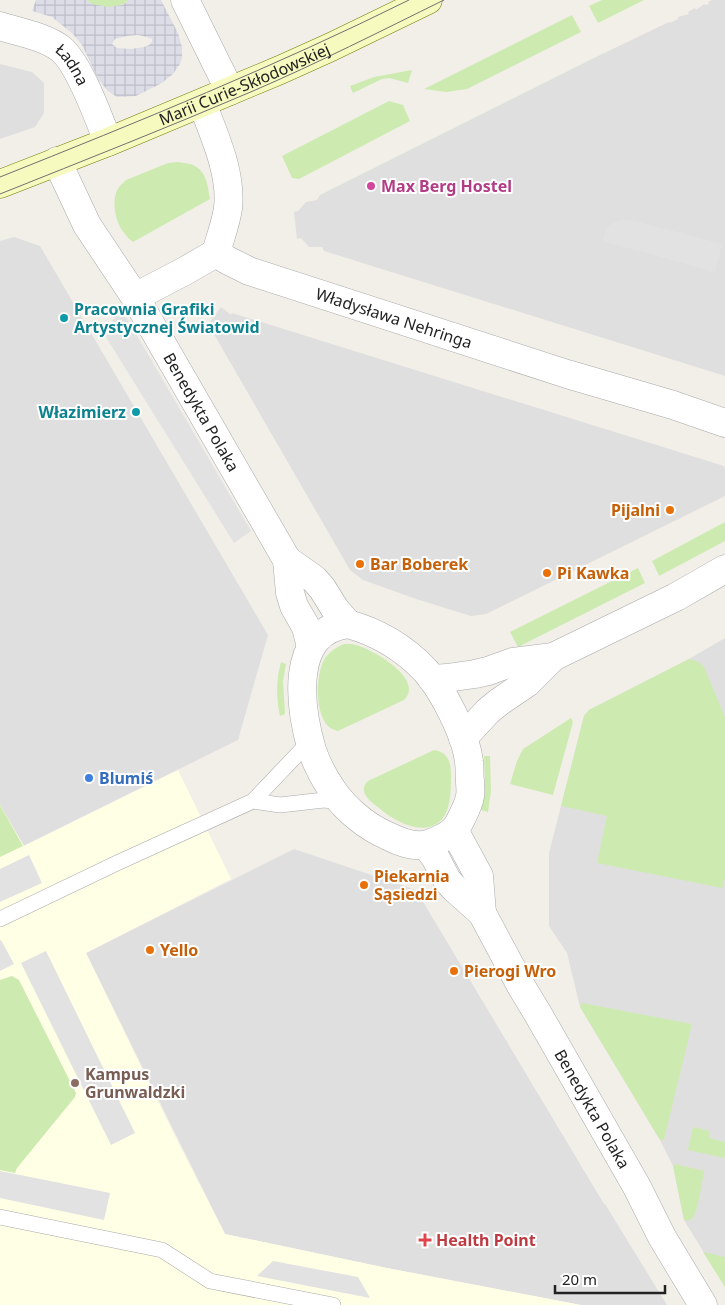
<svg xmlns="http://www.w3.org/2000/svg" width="725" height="1305" font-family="'Noto Sans',sans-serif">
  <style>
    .residential { fill: #e0dfdf }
    .education { fill: #ffffe5 }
    .grass { fill: #cdebb0 }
    .parking { fill: #e2e2e2 }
    .plaza { fill: url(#plaza-grid); fill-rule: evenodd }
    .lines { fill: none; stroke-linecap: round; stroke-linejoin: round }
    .lane-casing { stroke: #a9a9a9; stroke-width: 16 }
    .street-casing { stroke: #a9a9a9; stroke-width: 29 }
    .secondary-casing { stroke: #707d05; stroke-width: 29 }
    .lane { stroke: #fff; stroke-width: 15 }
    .street { stroke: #fff; stroke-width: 28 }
    .secondary { stroke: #f7fabf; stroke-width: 28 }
    .tram { stroke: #707070; stroke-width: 1 }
    .hotel-dot { fill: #d1479c; stroke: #fff; stroke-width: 2 }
    .culture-dot { fill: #0f9aa8; stroke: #fff; stroke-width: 2 }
    .food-dot { fill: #e8710a; stroke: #fff; stroke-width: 2 }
    .shop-dot { fill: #3f7fe0; stroke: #fff; stroke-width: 2 }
    .education-dot { fill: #8d6e63; stroke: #fff; stroke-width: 2 }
    .health-dot { fill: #e0444e; stroke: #fff; stroke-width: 2 }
    .labels { text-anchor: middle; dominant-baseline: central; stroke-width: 4; stroke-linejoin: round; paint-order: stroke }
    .street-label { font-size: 16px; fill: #222; stroke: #fff }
    .hotel-label { font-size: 16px; font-weight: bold; fill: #b23c85; stroke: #fff; text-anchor: start }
    .culture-label { font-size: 16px; font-weight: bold; fill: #0d838f; stroke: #fff; text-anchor: start }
    .food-label { font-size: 16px; font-weight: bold; fill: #c56008; stroke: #fff; text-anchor: start }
    .shop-label { font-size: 16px; font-weight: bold; fill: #366cbe; stroke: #fff; text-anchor: start }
    .education-label { font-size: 16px; font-weight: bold; fill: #785e54; stroke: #fff; text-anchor: start }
    .health-label { font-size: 16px; font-weight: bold; fill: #be3a42; stroke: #fff; text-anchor: start }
  </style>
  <defs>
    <pattern id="plaza-grid" width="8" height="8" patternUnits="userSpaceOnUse" patternTransform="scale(1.25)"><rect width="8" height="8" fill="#dddde8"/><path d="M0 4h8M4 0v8" fill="none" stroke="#bdbdc7"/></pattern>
  </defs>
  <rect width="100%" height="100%" fill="#f2efe9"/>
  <path class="residential" d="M712,0H725V376L324,251L322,247H309L301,238L297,239L294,212L298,211L306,202L317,200L320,195L598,56L669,22L670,23L678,19V17L689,14L688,12L695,8L696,10L704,4L706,5L709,4L708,2Z
    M0,64L32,72L44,83V113L35,127L0,139Z
    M14,237L40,246L268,635L238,740L23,846L0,805V241Z
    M221,307L231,315L232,313L724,466L725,469V496L486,614L471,616L416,599L363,580L350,570L215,336V335L206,327Z
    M725,638V1287L684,1220L673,1166L660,1140L580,1007L567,953L549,926V853L584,716L589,710L689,659Z
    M294,849L416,890L604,1204H605L667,1305H581L387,1268L225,1234L86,953Z"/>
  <path class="education" d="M178,770L231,879L86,953L175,1136L225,1234L387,1268L581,1305H0V805L24,846Z"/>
  <path class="grass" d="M87,0H128V1C118,9 96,10 87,0Z
    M602,0H644L598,23L589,6Z
    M572,15L581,32L467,89L446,92L424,89Z
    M412,70L408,83L389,78L382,79L353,93L350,86L374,77Z
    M389,101L403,105L410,121L299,179L292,178L282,156Z
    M178,162C183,163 190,163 195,166C207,173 208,187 210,199L133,242C130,240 127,237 125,234C116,224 112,205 116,193C118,187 122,184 126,180L168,163Z
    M725,522V541L659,576L652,561Z
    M638,568L645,583L518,647L510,632Z
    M344,644C347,644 349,644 352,644C370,647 426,679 404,700L338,731C334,730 331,729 328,726C315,713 316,677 323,662C327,653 336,647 344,644Z
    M689,659L699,662L704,667L725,717V878L722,888L597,863L607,816L561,806L584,716L589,710Z
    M281,662L286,664L283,681L285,714L280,716C276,698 276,680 281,662Z
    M571,718L573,722L553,795L510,784L517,761L523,749Z
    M434,750C448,752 451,762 451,775C451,788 451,801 446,813C432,841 396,823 379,808C374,804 365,798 364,791C363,787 365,784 368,781Z
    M484,756H490L491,791L488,812L481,810L485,782Z
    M0,805L23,846L0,857Z
    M12,976L19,980L76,1093L75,1097L17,1168L15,1173L0,1170V980Z
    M582,1003L692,1024L664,1140H660L580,1007Z
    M693,1127L710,1131L709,1138L725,1142V1158L688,1150Z
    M675,1164L704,1171C702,1181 698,1213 692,1219C688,1221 688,1220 684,1220L673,1166Z
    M703,1252L725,1257V1287Z"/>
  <path class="parking" d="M621,220H631L722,244L715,272L602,241L607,228L611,224Z
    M117,314L125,315L251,531L234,543L104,334Z
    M29,855L42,883L0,902V869Z
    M1,940L14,964L0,971V941Z
    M46,951L135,1133L111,1145L21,963Z
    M0,1171L110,1193L104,1220L0,1198Z
    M273,1261L358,1277L370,1298L257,1276Z"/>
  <path class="plaza" d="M36,0H87L92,4L108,7L122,5L127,2L128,0H161L178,33L182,47V58L180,64L173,74L162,83L136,96L117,97L108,91L98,79L82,45L73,34L52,17L32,11ZM127,36L138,35L147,37L152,39V42L149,45L144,47L131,49L117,48L112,44L115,39Z"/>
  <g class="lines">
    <defs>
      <path id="lane" d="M253,801L280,805L324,800L342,802
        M0,919L117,863L253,801L310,741
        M0,1217L162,1250L210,1281L333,1305"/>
      <g id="street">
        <path d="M185,0L230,91"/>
        <path id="s1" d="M0,26C19,32 46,37 61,49C79,64 99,118 108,142"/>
        <path d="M202,103C214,135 232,173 228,208C226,223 220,238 216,253"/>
        <path id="s2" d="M57,161L87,225L135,297L287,560L290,593L294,606L306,627L311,647"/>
        <path id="s3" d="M216,253L227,260L249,271L567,374L673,405L725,423"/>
        <path d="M135,297L183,272L216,253"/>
        <path d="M287,560L314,579L322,588L335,609L348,624"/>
        <path d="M348,624C377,632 404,648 425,670C443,690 466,735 469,762C470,768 469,774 470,781C470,785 471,791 470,796C469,803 465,811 462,817C460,821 458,826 454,830C447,837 437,841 428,844C414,848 400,842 388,836C367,827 346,810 333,791C324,778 317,765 312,750C300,709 288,631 348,624Z"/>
        <path d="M432,679L447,678L475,674L488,671L513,662L553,657L676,597L725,569"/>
        <path d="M463,738L488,711L499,702L527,683L553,657"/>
        <path d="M454,830L479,876L482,913"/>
        <path id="s4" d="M426,845L435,857L447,880L455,889L482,913L521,986L538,1014L637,1187L662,1237L703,1305"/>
      </g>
      <g id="secondary">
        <path id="s5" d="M0,184L108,142L280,70L331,47L428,0"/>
      </g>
    </defs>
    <use href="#lane" class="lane-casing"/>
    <use href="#street" class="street-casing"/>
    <use href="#secondary" class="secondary-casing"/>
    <use href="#lane" class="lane"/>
    <use href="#street" class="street"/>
    <use href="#secondary" class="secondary"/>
    <path class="tram" d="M0,177C138,122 276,66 409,0
      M0,194C85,160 169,127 253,91C318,63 381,31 444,0"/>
  </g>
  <circle class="hotel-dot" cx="371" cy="186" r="5"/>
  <g class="culture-dot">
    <circle cx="64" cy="318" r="5"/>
    <circle cx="136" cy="412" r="5"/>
  </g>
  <g class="food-dot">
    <circle cx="670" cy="510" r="5"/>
    <circle cx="360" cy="564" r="5"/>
    <circle cx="547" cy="573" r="5"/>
    <circle cx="364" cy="885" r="5"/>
    <circle cx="150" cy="950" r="5"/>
    <circle cx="454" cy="971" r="5"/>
  </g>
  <circle class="shop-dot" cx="89" cy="778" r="5"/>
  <circle class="education-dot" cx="75" cy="1083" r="5"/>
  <path class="health-dot" d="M422.5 1232.5h5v5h5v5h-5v5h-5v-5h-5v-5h5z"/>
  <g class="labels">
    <g class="street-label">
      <text stroke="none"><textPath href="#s1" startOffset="85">Ładna</textPath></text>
      <text stroke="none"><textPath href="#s5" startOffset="264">Marii Curie-Skłodowskiej</textPath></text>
      <text stroke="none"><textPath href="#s3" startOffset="190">Władysława Nehringa</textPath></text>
      <text stroke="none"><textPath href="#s2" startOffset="290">Benedykta Polaka</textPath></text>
      <text stroke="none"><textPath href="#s4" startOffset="314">Benedykta Polaka</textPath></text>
    </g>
    <g class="hotel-label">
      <text x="381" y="186">Max Berg Hostel</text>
    </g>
    <g class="culture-label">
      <text x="74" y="309">Pracownia Grafiki<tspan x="74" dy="18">Artystycznej Światowid</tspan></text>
      <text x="126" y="412" text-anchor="end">Włazimierz</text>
    </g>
    <g class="food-label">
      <text x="660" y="510" text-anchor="end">Pijalni</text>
      <text x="370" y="564">Bar Boberek</text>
      <text x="557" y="573">Pi Kawka</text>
      <text x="374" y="876">Piekarnia<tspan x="374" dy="18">Sąsiedzi</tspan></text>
      <text x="160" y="950">Yello</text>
      <text x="464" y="971">Pierogi Wro</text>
    </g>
    <g class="shop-label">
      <text x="99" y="778">Blumiś</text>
    </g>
    <g class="education-label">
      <text x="85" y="1074">Kampus<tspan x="85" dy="18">Grunwaldzki</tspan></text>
    </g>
    <g class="health-label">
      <text x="436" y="1240">Health Point</text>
    </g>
  </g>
  <path d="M555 1285v8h110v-8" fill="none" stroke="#222222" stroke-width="2.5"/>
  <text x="562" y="1285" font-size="15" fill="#222222" stroke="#ffffff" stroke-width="4" paint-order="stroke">20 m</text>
</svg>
